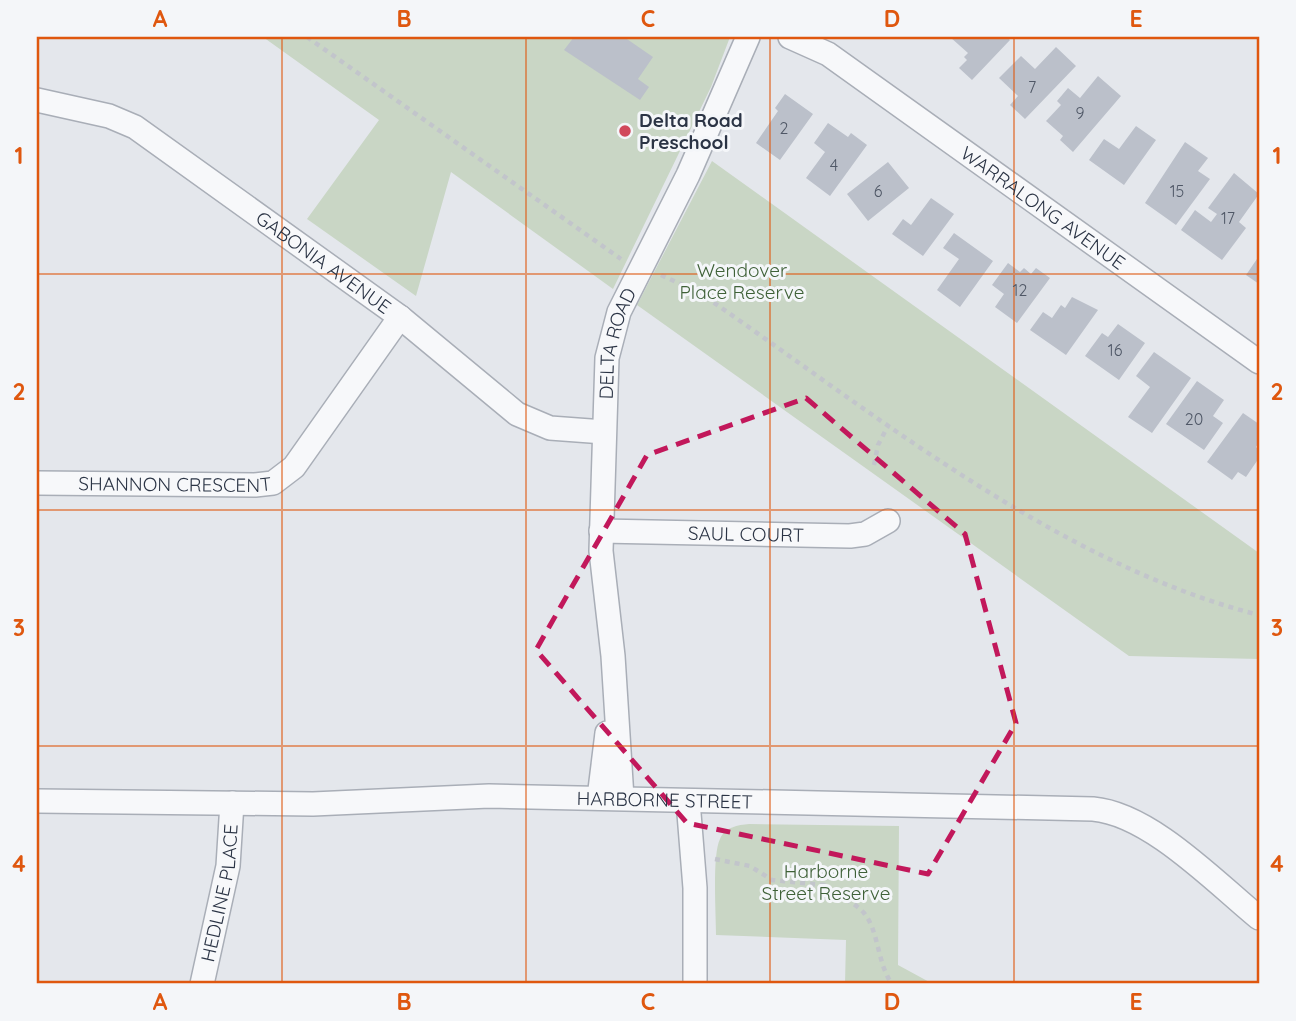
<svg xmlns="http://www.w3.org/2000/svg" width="1296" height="1021" font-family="Quicksand,sans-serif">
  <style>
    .green { fill: #c9d6c5 }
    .building { fill: #bbc0ca }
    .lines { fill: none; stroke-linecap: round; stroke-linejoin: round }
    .minor-casing { stroke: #a9aeb7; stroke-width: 26 }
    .path { stroke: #c2c5cb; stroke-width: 4.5; stroke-dasharray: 5 5; stroke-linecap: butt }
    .minor { stroke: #f7f8fa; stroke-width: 23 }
    .marked { fill: none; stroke: #c2185b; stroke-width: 5; stroke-dasharray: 14 9; stroke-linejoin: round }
    .grid { fill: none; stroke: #df570f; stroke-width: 2; stroke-opacity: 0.55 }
    .poi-dot { fill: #d1495b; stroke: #f4f6f9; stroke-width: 2.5 }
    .labels { text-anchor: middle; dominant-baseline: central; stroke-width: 6; stroke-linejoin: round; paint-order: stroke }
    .number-label { font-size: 16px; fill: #4f5766 }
    .poi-label { font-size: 19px; font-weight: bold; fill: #2b3445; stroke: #f4f6f9; text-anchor: start }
    .street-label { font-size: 19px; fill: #2b3445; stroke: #f4f6f9 }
    .park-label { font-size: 19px; fill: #3f6138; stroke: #f4f6f9 }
    .neatline { fill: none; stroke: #df570f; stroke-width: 2.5 }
    .grid-label { font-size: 23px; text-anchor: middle; font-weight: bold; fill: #df570f }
  </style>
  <rect width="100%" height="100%" fill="#e4e7ec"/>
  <path class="green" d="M263,37H730L711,87L613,289L451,172L416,296L307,219L379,120Z
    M712,161L1259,553V659L1129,656L637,305Z
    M749,824L899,826L898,965L933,984H845L846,940L716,935C716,914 712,855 720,839C725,827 738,825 749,824Z"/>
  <path class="building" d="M574,37H624L653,57L638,79L649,87L640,100L564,50Z
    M950,37H1007L1010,40L972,80L959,68L967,60L964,57L968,53Z
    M1056,47L1076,66L1025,119L1010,105L1018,96L999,78L1021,56L1035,69Z
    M1098,76L1121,96L1073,152L1060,140L1063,136L1046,121L1061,105L1057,101L1068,88L1080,98Z
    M785,94L813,114L780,160L756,143L778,111L775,108Z
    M828,123L848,137L851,133L867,145L830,196L806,178L825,152L814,143Z
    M1136,126L1156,140L1124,185L1089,160L1104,139L1119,149Z
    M1185,142L1208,158L1198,171L1210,179L1176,225L1145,203Z
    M888,162L909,188L868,221L847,194Z
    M1234,173L1259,194L1239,222L1246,228L1222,260L1181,230L1195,210L1211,222L1217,214L1208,208Z
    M931,198L954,214L923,256L892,234L903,219L911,225Z
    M954,233L993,261L960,307L937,290L959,259L943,248Z
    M1259,256V284L1246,275Z
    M1008,263L1020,272L1024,268L1031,274L1036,268L1050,278L1017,323L995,307L1004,294L992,285Z
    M1072,297L1098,310L1066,355L1030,330L1043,312L1052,318L1061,305L1065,308Z
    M1118,324L1145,343L1119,380L1085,356L1102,333L1108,337Z
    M1154,352L1191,378L1152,433L1128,417L1150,387L1136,376Z
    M1197,381L1224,400L1213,416L1223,423L1204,450L1166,424Z
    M1243,413L1259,424V442L1256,447L1259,450V458L1246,477L1238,472L1232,480L1207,462Z"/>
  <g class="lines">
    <defs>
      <g id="minor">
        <path id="s1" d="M790,37L828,54L1259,362"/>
        <path id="s2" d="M37,100L109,116L135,127L400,317L517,414L550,428L604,432"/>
        <path id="s3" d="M37,483L255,485L273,483L294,467L400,317"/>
        <path id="s4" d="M601,531L850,536L865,534L888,521"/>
        <path d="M599,798L607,733"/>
        <path id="s5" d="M622,798L613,656L601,551L607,358L619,312L688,175L748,37"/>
        <path id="s6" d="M37,801L313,804L489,796L1093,809C1150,814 1215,882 1259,918"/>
        <path d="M688,801L695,888V984"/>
        <path id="s7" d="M202,984L228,866L232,803"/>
      </g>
    </defs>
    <use href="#minor" class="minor-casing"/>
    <path class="path" d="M307,37L621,259
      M661,275L700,293C870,410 1057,564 1259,615
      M874,465L878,445L889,424
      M715,859L750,866L772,880L824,885C836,897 853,900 864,913C879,931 877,963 892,984"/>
    <use href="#minor" class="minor"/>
  </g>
  <path class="marked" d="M806,398L965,534L1016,723L928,874L687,823L536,650L647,455Z"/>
  <path class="grid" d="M282,37V984M526,37V984M770,37V984M1014,37V984M37,274H1259M37,510H1259M37,746H1259"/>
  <circle class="poi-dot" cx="625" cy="131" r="7"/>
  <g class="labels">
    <g class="number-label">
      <text x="1032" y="87">7</text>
      <text x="1080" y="113">9</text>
      <text x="784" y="128">2</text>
      <text x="834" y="165">4</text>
      <text x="878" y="191">6</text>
      <text x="1177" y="191">15</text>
      <text x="1228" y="218">17</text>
      <text x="1020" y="290">12</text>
      <text x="1115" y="350">16</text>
      <text x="1194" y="419">20</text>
    </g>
    <g class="poi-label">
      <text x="639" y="120">Delta Road<tspan x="639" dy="22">Preschool</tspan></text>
    </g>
    <g class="street-label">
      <text stroke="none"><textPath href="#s1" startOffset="306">WARRALONG AVENUE</textPath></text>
      <text stroke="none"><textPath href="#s2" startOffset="334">GABONIA AVENUE</textPath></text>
      <text stroke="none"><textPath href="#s5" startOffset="457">DELTA ROAD</textPath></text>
      <text stroke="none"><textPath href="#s3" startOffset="138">SHANNON CRESCENT</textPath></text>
      <text stroke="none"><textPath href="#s4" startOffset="145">SAUL COURT</textPath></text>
      <text stroke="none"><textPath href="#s6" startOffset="628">HARBORNE STREET</textPath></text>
      <text stroke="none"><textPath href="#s7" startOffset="93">HEDLINE PLACE</textPath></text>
    </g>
    <g class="park-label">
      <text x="742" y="270">Wendover<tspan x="742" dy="22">Place Reserve</tspan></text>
      <text x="826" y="871">Harborne<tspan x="826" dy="22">Street Reserve</tspan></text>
    </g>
  </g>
  <rect width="1296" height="1021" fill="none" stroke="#f4f6f9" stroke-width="77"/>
  <rect x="38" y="38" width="1220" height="944" class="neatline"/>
  <g class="grid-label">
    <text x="160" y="27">A</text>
    <text x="404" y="27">B</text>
    <text x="648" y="27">C</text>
    <text x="892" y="27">D</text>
    <text x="1136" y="27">E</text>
    <text x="19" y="164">1</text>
    <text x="1277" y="164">1</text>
    <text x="19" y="400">2</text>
    <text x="1277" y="400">2</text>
    <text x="19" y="636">3</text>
    <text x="1277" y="636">3</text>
    <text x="19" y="872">4</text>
    <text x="1277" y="872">4</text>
    <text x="160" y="1010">A</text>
    <text x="404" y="1010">B</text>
    <text x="648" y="1010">C</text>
    <text x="892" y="1010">D</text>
    <text x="1136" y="1010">E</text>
  </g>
</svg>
